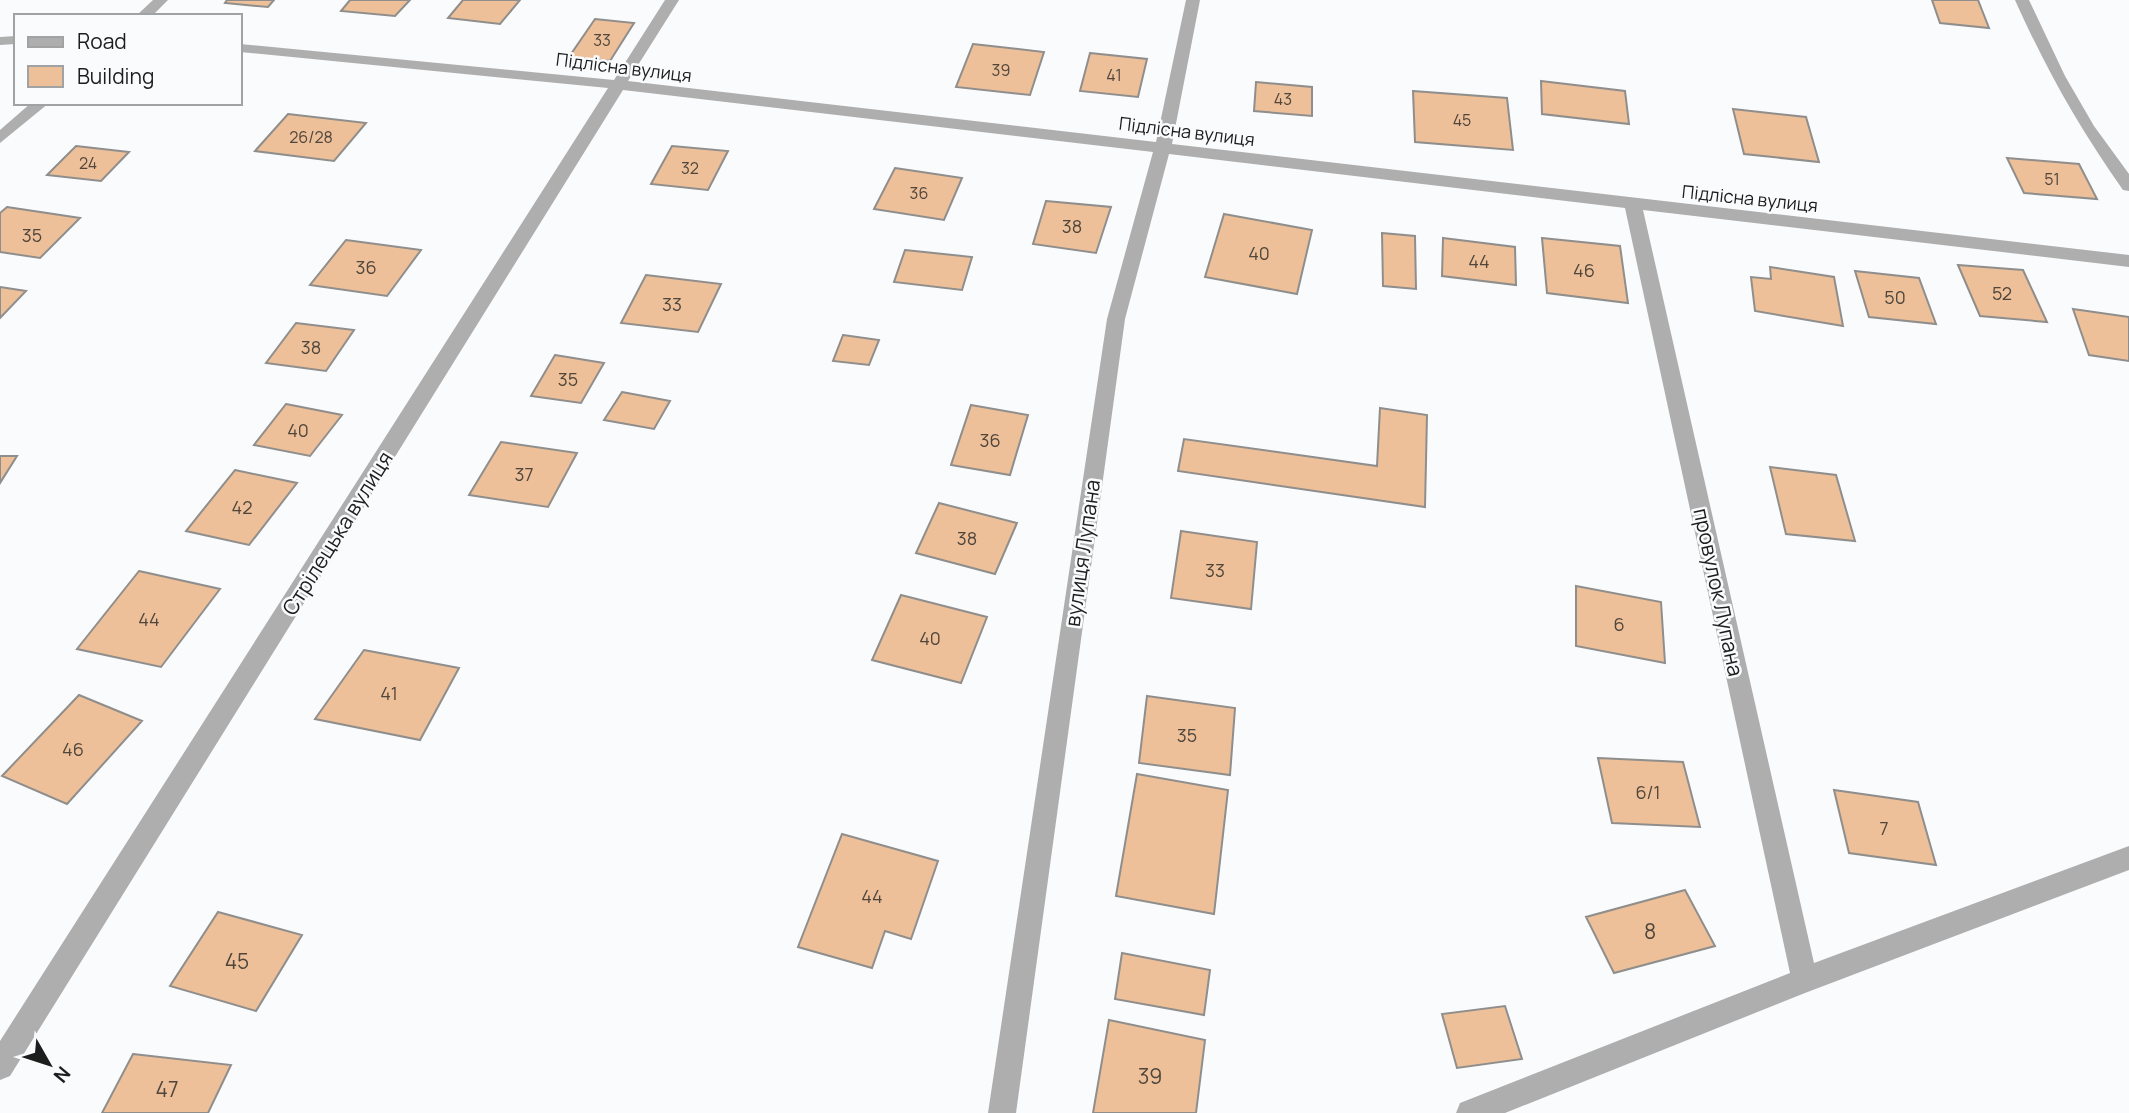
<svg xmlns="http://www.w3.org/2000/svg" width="2129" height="1113" font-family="Manrope,sans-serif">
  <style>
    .building { fill: #edc099; stroke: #8f8e8c; stroke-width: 2 }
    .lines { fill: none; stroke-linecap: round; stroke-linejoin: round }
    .minor { fill: #afaeae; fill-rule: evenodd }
    .labels { text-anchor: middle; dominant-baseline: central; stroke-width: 5; stroke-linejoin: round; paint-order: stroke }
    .far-number-label { font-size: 16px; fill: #50463c }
    .far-street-label { font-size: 18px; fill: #1c1d1d; stroke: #fafbfd }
    .number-label { font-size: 18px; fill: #50463c }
    .street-label { font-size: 21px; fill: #1c1d1d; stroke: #fafbfd }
    .near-number-label { font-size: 21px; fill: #50463c }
  </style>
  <rect width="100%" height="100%" fill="#fafbfd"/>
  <path class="building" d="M227,0H274L268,7L225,3Z
    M350,0H410L395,16L341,11Z
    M463,0H520L500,24L448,18Z
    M1932,0H1978L1989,28L1940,23Z
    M595,19L634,23L610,61L569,57Z
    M973,44L1044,52L1030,95L956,87Z
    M1090,53L1147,59L1138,97L1080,91Z
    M1541,81L1625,91L1629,124L1542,114Z
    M1256,82L1312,87V116L1254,111Z
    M1413,91L1507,98L1513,150L1415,142Z
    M1733,109L1806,117L1819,162L1744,154Z
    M288,114L366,123L334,161L255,151Z
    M76,146L129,152L101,181L47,175Z
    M672,146L728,151L708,190L651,184Z
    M2007,158L2079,164L2097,199L2024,193Z
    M895,168L962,178L944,220L874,209Z
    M1046,201L1111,207L1096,253L1033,244Z
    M7,207L80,218L40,258L0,252V213Z
    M1224,214L1312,230L1297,294L1205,277Z
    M1382,233L1415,236L1416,289L1383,286Z
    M1443,238L1515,247L1516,285L1442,276Z
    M1542,238L1620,246L1628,303L1547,293Z
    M346,240L421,250L387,296L310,285Z
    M905,250L972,257L962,290L894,282Z
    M1958,265L2023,270L2047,322L1980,316Z
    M1770,267L1834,277L1843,326L1755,311L1751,277L1771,279Z
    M1855,271L1919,278L1936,324L1869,317Z
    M646,275L721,284L698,332L621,323Z
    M0,287L26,291L0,318Z
    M2073,309L2129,317V361L2089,355Z
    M296,323L354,330L326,371L266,363Z
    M843,335L879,340L869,365L833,361Z
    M555,355L604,363L581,403L531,396Z
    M622,392L670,401L654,429L604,420Z
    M286,404L342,415L310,456L254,445Z
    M971,405L1028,415L1010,475L951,465Z
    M1380,408L1427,415L1425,507L1178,471L1184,439L1377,466Z
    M501,442L577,453L548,507L469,495Z
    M0,456H17L0,483Z
    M1770,467L1836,475L1855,541L1786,534Z
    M235,470L297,483L249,545L186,531Z
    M939,503L1017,523L995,574L916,553Z
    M1181,531L1257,542L1251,609L1171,598Z
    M139,571L220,589L161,667L77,649Z
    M1576,586L1661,602L1665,663L1576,646Z
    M901,595L987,617L961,683L872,660Z
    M364,650L459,668L420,740L315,719Z
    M79,695L142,721L67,804L2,776Z
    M1147,696L1235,708L1230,775L1139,763Z
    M1598,758L1683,762L1700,827L1612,823Z
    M1137,774L1228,790L1214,914L1116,896Z
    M1834,790L1918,802L1936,865L1849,853Z
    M842,834L938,861L911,939L885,931L872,968L798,947Z
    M1685,890L1715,946L1614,973L1586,917Z
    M218,912L302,935L256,1011L170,986Z
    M1122,953L1210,970L1204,1015L1115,999Z
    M1505,1006L1522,1059L1457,1068L1442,1014Z
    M1109,1020L1205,1040L1196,1113H1093Z
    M133,1054L231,1065L208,1113H102Z"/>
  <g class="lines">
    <path class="minor" d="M153,0H168L152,16H136Z
      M665,0H679L628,81L1156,142L1186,0H1200L1172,144L2129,255V267L1643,210L1814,963L2129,846V870L1805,993L1505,1113H1456L1460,1103L1790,973L1625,208L1169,154L1125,319L1016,1113H988L1107,319L1153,152L623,90L10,1076L0,1080V1041L608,88L240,52V44L614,80Z
      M2015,0H2029L2065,76L2094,126L2129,174V191L2123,190C2078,126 2047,71 2015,0Z
      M16,36V44L0,45V37Z
      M31,103H49L0,143V130Z"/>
  </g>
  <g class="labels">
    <g class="far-number-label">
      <text x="602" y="40">33</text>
      <text x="1001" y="70">39</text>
      <text x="1114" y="75">41</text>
      <text x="1283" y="99">43</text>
      <text x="1462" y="120">45</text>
      <text x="311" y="137">26/28</text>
      <text x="88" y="163">24</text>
      <text x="690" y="168">32</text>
      <text x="2052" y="179">51</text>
      <text x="919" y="193">36</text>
    </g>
    <g class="far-street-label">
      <text transform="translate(624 67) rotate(7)">Підлісна вулиця</text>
      <text transform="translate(1187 131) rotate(7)">Підлісна вулиця</text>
      <text transform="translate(1750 198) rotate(6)">Підлісна вулиця</text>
    </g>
    <g class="number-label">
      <text x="1072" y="226">38</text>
      <text x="32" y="235">35</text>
      <text x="1259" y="253">40</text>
      <text x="1479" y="261">44</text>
      <text x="366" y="267">36</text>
      <text x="1584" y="270">46</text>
      <text x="2002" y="293">52</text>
      <text x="1895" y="297">50</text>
      <text x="672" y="304">33</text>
      <text x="311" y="347">38</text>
      <text x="568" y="379">35</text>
      <text x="298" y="430">40</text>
      <text x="990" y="440">36</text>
      <text x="524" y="474">37</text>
      <text x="242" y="507">42</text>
      <text x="967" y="538">38</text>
      <text x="1215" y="570">33</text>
      <text x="149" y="619">44</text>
      <text x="1619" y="624">6</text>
      <text x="930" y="638">40</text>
      <text x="389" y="693">41</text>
      <text x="1187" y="735">35</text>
      <text x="73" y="749">46</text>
      <text x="1648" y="792">6/1</text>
      <text x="1884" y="828">7</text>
      <text x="872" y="896">44</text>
    </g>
    <g class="street-label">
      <text transform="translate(337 533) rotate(-58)">Стрілецька вулиця</text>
      <text transform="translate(1082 553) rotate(-82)">вулиця Лупана</text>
      <text transform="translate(1719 592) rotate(78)">провулок Лупана</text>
    </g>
    <g class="near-number-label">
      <text x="1650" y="931">8</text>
      <text x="237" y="961">45</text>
      <text x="1150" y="1076">39</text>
      <text x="167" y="1089">47</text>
    </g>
  </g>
  <rect x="14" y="14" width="228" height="91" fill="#fafbfd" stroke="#a1a2a3" stroke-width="2"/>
  <rect x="28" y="37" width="35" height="10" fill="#afaeae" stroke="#a1a2a3" stroke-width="2"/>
  <text x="77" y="49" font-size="21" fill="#1c1d1d">Road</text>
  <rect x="28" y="66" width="35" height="21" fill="#edc099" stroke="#a1a2a3" stroke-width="2"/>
  <text x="77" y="84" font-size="21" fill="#1c1d1d">Building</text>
  <g transform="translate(49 1064) rotate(129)" stroke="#fafbfd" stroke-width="5" paint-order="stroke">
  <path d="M0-5L12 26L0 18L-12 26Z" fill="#1c1d1d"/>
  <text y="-10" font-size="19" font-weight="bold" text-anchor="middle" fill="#1c1d1d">N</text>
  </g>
</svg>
